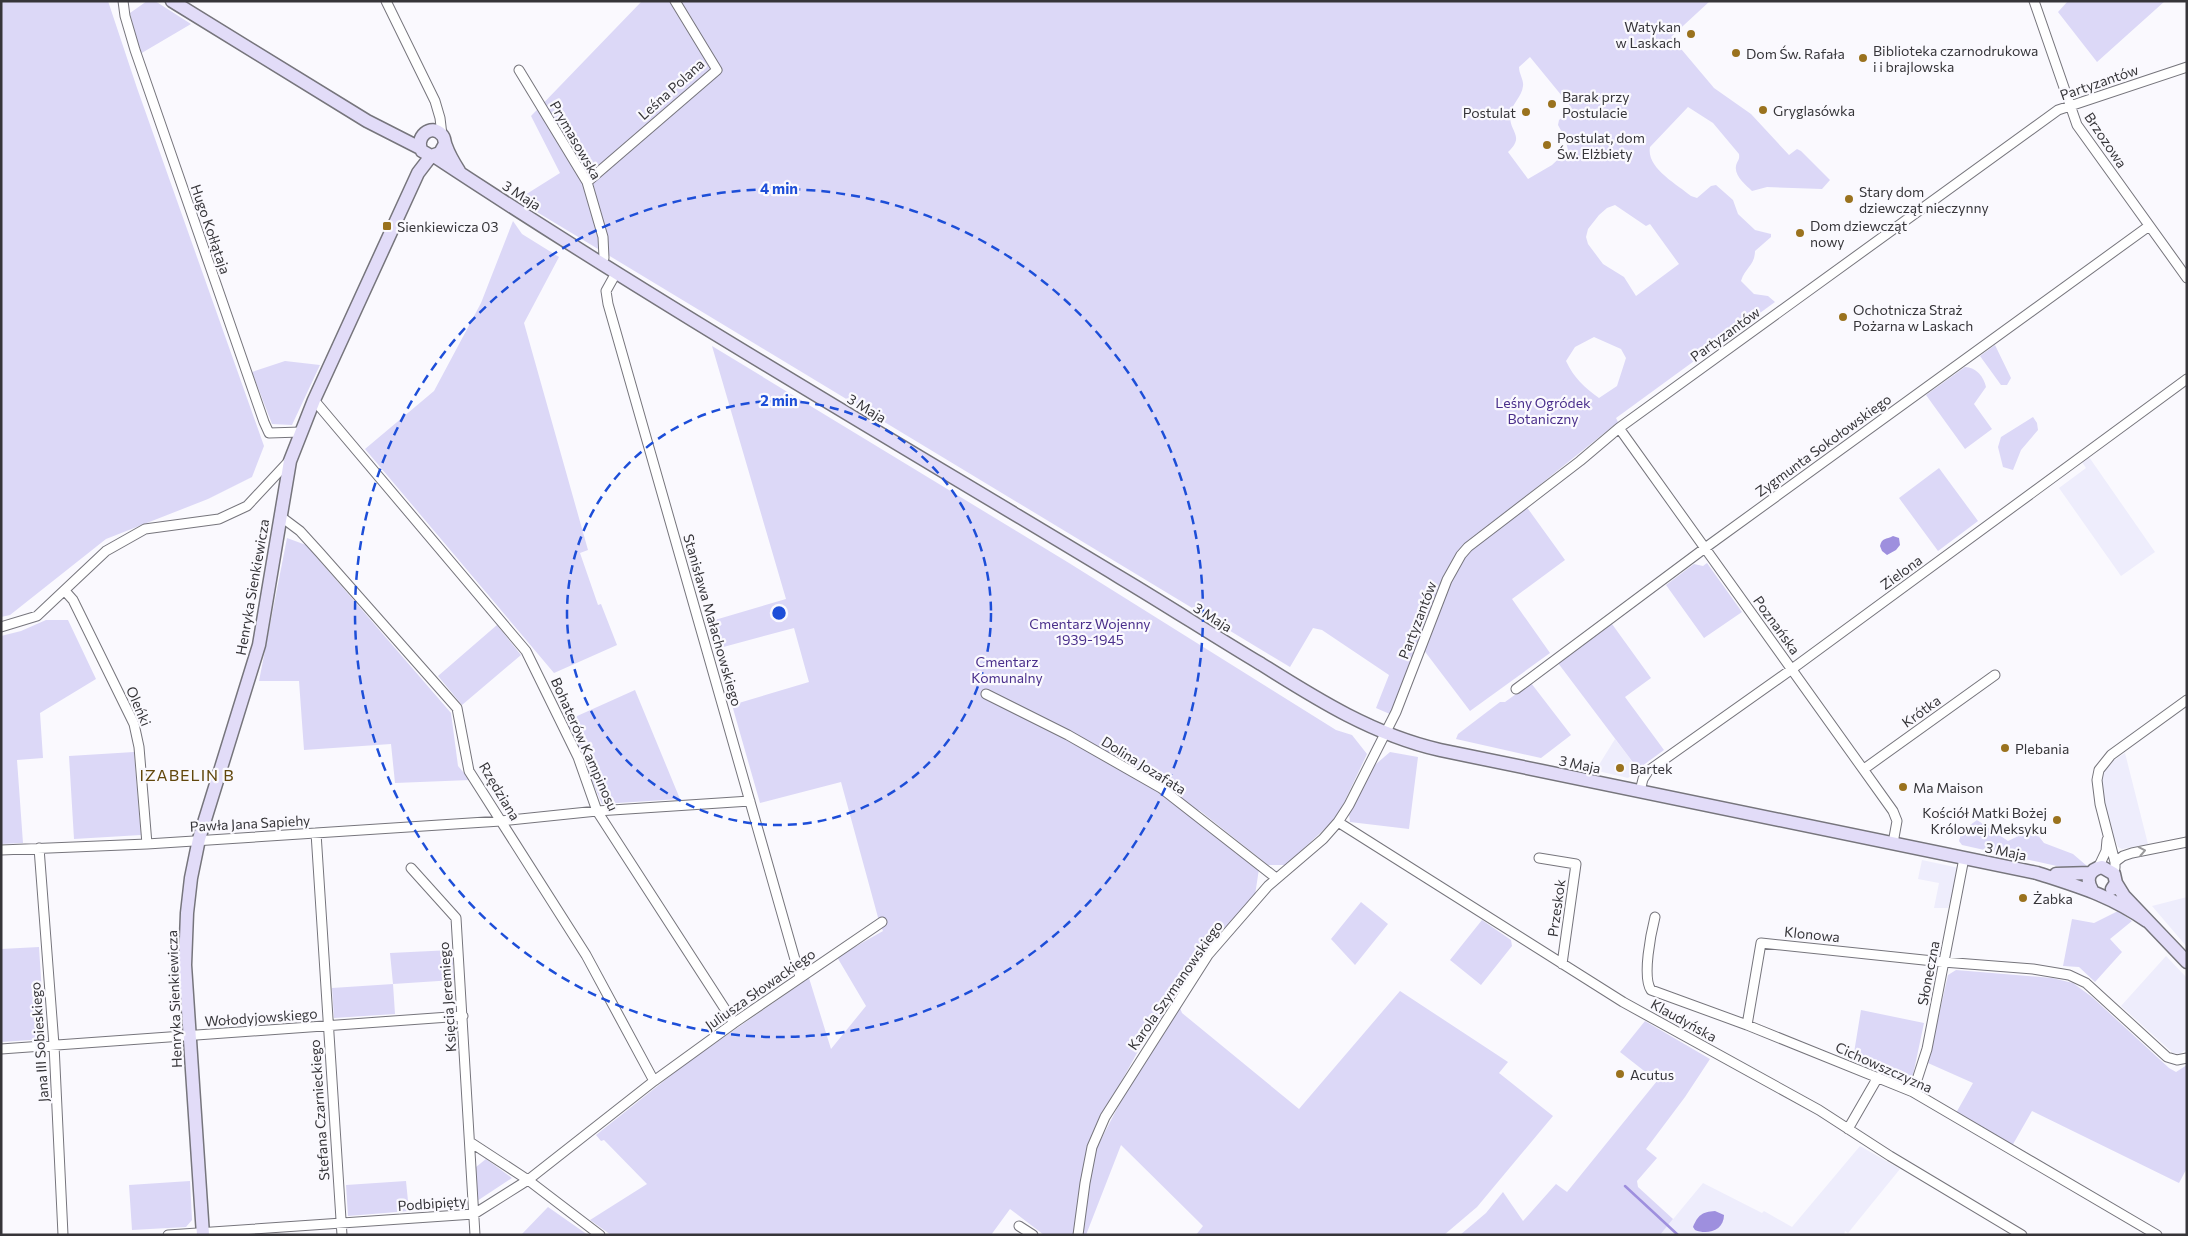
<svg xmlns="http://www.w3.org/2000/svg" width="2188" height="1236" font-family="Commissioner,sans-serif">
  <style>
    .built { fill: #eeedfc }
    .green { fill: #dcd8f7; fill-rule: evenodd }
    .water { fill: #9e8fde }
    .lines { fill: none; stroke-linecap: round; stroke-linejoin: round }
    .stream { stroke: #9e8fde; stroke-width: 2.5 }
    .street-casing { stroke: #76757c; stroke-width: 11 }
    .secondary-casing { stroke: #76757c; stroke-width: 15 }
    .street { stroke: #fff; stroke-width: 9 }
    .secondary { stroke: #e2dcf8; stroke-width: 12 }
    .oneway { stroke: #9a9a9c }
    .ring { fill: none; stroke: #1d4ed8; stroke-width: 2.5; stroke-dasharray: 9 6 }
    .poi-dot { fill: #9a721e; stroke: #faf9fe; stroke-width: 2 }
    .labels { text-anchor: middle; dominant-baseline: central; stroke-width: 4.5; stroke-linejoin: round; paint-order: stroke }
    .poi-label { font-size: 14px; fill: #363539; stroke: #faf9fe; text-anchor: start }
    .street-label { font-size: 14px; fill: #363539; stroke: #faf9fe }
    .park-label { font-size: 14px; fill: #4a2f8b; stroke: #faf9fe }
    .quarter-label { font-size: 16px; letter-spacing: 1px; fill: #62470c; stroke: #faf9fe }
    .centre { fill: #1d4ed8; stroke: #faf9fe; stroke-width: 2.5 }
    .ring-label { font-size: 15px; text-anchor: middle; font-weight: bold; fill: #1d4ed8; stroke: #faf9fe; stroke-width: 4.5; stroke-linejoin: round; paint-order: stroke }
  </style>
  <rect width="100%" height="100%" fill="#faf9fe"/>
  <path class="built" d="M2089,457L2155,552L2121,576L2059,488L2086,468L2082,462Z
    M1615,739L1638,769L1628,778L1598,771L1597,768Z
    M2125,753L2148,844L2122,849L2118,847L2115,839L2112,838L2110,835L2101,779L2105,766Z
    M1922,860L1959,868L1953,902H1950L1948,908H1934L1939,883L1918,879Z
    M2187,897V947L2152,906Z
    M2166,956L2187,978V1049L2179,1054L2173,1053L2121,1006Z
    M1860,1146L1900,1169L1848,1233L1845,1231L1844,1235H1660L1703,1183L1762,1213L1764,1211L1792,1227Z"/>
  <path class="green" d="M1,1H108L137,88L264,446L252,477L208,499L106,539L10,615L1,617Z
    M147,1H155L191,24L140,54L130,13Z
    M642,1H1710L1671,37L1714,88L1751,114L1789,155L1797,149L1801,151L1830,180L1822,189L1767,187L1752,191C1746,185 1734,176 1736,166C1737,161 1740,160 1739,154L1713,123L1688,107L1650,147C1646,168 1677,184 1691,196L1697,198L1711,186L1716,185L1733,200L1738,214L1755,230L1771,234V237L1755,251C1755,265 1745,268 1741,281L1754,294L1768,296L1775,302L1616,418L1618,422L1465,545L1392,715L1376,708L1389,675L1322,630L1313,628L1290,667L517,200L560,173L531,116ZM1530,57L1571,107V110L1559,120L1558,125L1565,138L1568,150L1552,165L1528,179L1508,152C1525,136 1510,133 1510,116C1511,104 1522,97 1523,86C1524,80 1519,74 1519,67ZM1615,205L1646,226L1650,224L1679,264L1636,296L1624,277L1603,264L1588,244L1586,237L1588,229L1599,215L1607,208ZM1594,337L1621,349L1626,358L1617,386L1599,398C1584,387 1574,378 1566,361L1575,347Z
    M2068,1H2165L2097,62L2058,12Z
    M513,221L522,234L559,257L524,323L588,550L580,553L598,605L601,604L617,645L554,673L365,449L434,391L481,303Z
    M1995,345L2011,378L2007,385H2001L1980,356Z
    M712,346L1069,563L1336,730L1352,735L1367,754L1342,807L1333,821L1286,865H1268L1199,810L1195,812L1259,869L1255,895L1203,956L1171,1003L1142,1044L1095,1129L1076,1235H1044L1010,1209L991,1235H611L590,1220L647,1184L604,1140L601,1141L596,1135L684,1065L809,978L831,1049L866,1006L837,957L883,931L879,921L841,782L760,803L732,705L809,682L794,628L716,649L708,622L786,599Z
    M285,361L320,365L292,425L272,424L252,372Z
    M1965,367C1976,367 1984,377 1986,387L1974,404L1992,429L1965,449L1926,395Z
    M2033,417L2037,423L2038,430L2021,450L2013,470L2003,467L1998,447L2001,437Z
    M1939,468L1978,521L1938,551L1899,498Z
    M1526,506L1565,560L1512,599L1550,653L1470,711L1423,649L1448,585L1470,548Z
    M287,538L306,545L451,713L458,766L470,780L395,783L391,744L304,750L299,681H259Z
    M1707,563L1742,612L1704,638L1666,585L1694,564L1703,566Z
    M46,620H68L96,679L40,713L43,758L17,760L23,843L1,844V636L21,631Z
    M1612,624L1651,678L1625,697L1664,750L1638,769L1558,663Z
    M497,625L521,655L462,705L438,676Z
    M1531,683L1571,735L1541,758L1456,739L1458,734L1500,702H1505Z
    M635,690L680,799L602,804L566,721Z
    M134,752L141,835L74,839L69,756Z
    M1390,752L1418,757L1409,829L1350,822L1349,814L1369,770Z
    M1977,820L2008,841L2033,829L2044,843L2073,854L2087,866L2075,870L1962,845L1959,841L1962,831Z
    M1361,902L1388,924L1355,965L1331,939Z
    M2118,911L2132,921L2110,939L2122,952L2095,982L2079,967L2063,966L2072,919L2094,923Z
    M1482,920L1511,940L1512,946L1481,985L1450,960Z
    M39,947L45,1039L1,1042V949Z
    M452,950L454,980L393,984L395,1014L334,1018L332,988L393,984L390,953Z
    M1956,970L2052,978L2073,983L2092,997L2169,1068L2176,1072L2187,1065V1168L2179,1183L2032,1111L2012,1146L1956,1113L1973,1083L1928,1063L1948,975Z
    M1400,991L1508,1062L1499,1073L1553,1116L1477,1207L1444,1235H1196L1203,1226L1121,1145L1086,1235H1082L1081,1233L1095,1151L1134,1076L1180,1008L1182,1013L1299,1109Z
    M1861,1010L1924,1023L1913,1075L1901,1079L1853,1059Z
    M1645,1021L1710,1059L1685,1097L1646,1149L1657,1158L1637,1181L1638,1187L1673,1219L1660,1235H1460L1486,1213L1503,1192L1523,1221L1556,1184L1567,1192L1657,1081L1620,1052Z
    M486,1159L512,1178L477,1201L476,1167Z
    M190,1181L192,1220L186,1227L132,1230L129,1185Z
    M406,1181L409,1211L348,1216L346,1185Z
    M548,1207L588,1235H521Z"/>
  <path class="water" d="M1893,536L1899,538L1900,545L1896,550L1887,555L1882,551L1880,546C1882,537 1886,540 1893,536Z
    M1715,1211L1724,1215C1724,1231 1707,1235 1695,1230L1693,1227C1698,1215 1702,1212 1715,1211Z"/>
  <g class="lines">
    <path class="stream" d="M1625,1186L1678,1235"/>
    <defs>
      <path id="street" d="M123,1L125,16L135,50L264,422L269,433L301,432
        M386,1L435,101L440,118L442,135
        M2034,1L2077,125L2187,278
        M519,70L587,182L603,237L604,258
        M587,182L717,70L675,1
        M616,273L606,291L608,304L800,977
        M314,400L526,651L578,757L597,811L734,1023
        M1619,428L1893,811L1897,821L1893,843
        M280,516L300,531L320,553L457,708L469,771L586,955L654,1081
        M65,591L73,600L134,724L139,747L147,844
        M1,627L37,616L106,551L145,529L219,519L247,506L289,461
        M1516,689L1705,548L2149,226
        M986,694L1068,735L1161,788L1276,878
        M1864,769L1995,675
        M1640,791L1643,779L1648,771L1792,669L2187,379
        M1338,822L1623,1002L1819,1110L1890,1156L2022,1235
        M316,833L342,1235
        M39,848L54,1045L63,1235
        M1,850L147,844L501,821L597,811L750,801
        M1539,858L1576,864L1562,964
        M2115,862L2100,804L2097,780L2099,770L2111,755L2187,700
        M411,868L456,918L475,1235
        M2098,868L2106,851L2107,840
        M2115,868V862L2123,856L2132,853L2187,842
        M1655,917C1651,933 1642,977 1651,990L1747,1025L1913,1092L2157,1235
        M1747,1025L1761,943L1943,962L2033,969L2069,975L2086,983L2167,1057L2177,1060L2187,1058
        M1,1049L463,1016
        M1913,1092L1927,1049L1964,858
        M1848,1129L1878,1077
        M470,1142L528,1180L600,1235
        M1019,1226L1033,1235
        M168,1235L474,1214L528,1180L654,1081L734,1023L882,922
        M1078,1235L1085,1183L1092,1147L1105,1117L1208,955L1268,886L1323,839L1338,822L1349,805L1396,712L1447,580L1461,555L1468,547L1580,461L1619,428L2058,110L2187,67"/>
      <path id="secondary" d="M172,1L367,121L420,148
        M445,144L440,153L431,156L422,151C414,138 431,122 442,135C445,138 444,142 446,146C449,155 454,163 459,171
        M434,156C658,304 891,439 1121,578C1168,606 1214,636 1261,664C1318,700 1374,735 1440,750L2037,873C2080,887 2109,895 2147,921
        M2056,874L2091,873
        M2116,883L2124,896L2187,962
        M2092,890C2085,879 2090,869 2102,867L2114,874L2116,883L2112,889
        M203,1235L185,965L187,913L191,878L199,839L259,645L290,461L314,400L418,173L431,156"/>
    </defs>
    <use href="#street" class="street-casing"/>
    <use href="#secondary" class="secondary-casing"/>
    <use href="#street" class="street"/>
    <use href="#secondary" class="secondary"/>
  </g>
  <defs><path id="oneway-chevron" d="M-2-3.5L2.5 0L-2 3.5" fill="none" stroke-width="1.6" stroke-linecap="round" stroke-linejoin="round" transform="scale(1.25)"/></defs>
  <use class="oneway" href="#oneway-chevron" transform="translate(2142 851) rotate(-11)"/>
  <g class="ring">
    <circle cx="779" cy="613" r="212"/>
    <circle cx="779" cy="613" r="424"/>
  </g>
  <g class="poi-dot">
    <circle cx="1691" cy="34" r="5"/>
    <circle cx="1736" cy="53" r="5"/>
    <circle cx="1863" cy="58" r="5"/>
    <circle cx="1552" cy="104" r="5"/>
    <circle cx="1763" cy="110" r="5"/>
    <circle cx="1526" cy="112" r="5"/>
    <circle cx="1547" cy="145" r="5"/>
    <circle cx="1849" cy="199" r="5"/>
    <rect x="382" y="221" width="10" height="10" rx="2.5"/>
    <circle cx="1800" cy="233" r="5"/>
    <circle cx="1843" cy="317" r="5"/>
    <circle cx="2005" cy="748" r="5"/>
    <circle cx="1620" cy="768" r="5"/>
    <circle cx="1903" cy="787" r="5"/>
    <circle cx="2057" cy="820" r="5"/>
    <circle cx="2023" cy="898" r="5"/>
    <circle cx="1620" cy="1074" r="5"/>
  </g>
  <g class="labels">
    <g class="poi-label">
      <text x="1681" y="26" text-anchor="end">Watykan<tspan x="1681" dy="16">w Laskach</tspan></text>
      <text x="1873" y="50">Biblioteka czarnodrukowa<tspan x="1873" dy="16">i i brajlowska</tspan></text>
      <text x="1746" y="53">Dom Św. Rafała</text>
      <text x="1562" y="96">Barak przy<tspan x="1562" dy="16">Postulacie</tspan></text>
      <text x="1773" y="110">Gryglasówka</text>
      <text x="1516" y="112" text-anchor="end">Postulat</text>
      <text x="1557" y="137">Postulat, dom<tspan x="1557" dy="16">Św. Elżbiety</tspan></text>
      <text x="1859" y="191">Stary dom<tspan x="1859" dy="16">dziewcząt nieczynny</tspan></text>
      <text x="1810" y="225">Dom dziewcząt<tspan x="1810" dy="16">nowy</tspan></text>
      <text x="397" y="226">Sienkiewicza 03</text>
      <text x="1853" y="309">Ochotnicza Straż<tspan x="1853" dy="16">Pożarna w Laskach</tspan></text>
      <text x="2015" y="748">Plebania</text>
      <text x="1630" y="768">Bartek</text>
      <text x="1913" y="787">Ma Maison</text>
      <text x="2047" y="812" text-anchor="end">Kościół Matki Bożej<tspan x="2047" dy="16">Królowej Meksyku</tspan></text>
      <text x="2033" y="898">Żabka</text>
      <text x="1630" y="1074">Acutus</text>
    </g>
    <g class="street-label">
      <text transform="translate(2099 82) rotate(-19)">Partyzantów</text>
      <text transform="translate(671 89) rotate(-42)">Leśna Polana</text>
      <text transform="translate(576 140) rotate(60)">Prymasowska</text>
      <text transform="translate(2106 140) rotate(56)">Brzozowa</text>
      <text transform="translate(522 195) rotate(33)">3 Maja</text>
      <text transform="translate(211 229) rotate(71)">Hugo Kołłątaja</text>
      <text transform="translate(1725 334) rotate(-36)">Partyzantów</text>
      <text transform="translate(867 408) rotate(31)">3 Maja</text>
      <text transform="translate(1823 445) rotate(-36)">Zygmunta Sokołowskiego</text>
      <text transform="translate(1901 572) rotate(-36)">Zielona</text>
      <text transform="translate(252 587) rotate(-80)">Henryka Sienkiewicza</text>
      <text transform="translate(1213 617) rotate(32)">3 Maja</text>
      <text transform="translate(713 620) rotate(74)">Stanisława Małachowskiego</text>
      <text transform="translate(1417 620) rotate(-69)">Partyzantów</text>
      <text transform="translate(1777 625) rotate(54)">Poznańska</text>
      <text transform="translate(139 706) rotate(67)">Oleńki</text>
      <text transform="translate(1921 711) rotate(-36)">Krótka</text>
      <text transform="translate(585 744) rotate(66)">Bohaterów Kampinosu</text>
      <text transform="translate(1580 764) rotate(12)">3 Maja</text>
      <text transform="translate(1144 765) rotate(32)">Dolina Jozafata</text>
      <text transform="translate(500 791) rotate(59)">Rzędziana</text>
      <text transform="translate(250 823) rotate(-3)">Pawła Jana Sapiehy</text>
      <text transform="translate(2006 851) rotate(12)">3 Maja</text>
      <text transform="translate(1556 908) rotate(-82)">Przeskok</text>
      <text transform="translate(1812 934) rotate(6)">Klonowa</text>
      <text transform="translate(1928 973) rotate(-79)">Słoneczna</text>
      <text transform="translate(1175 985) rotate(-55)">Karola Szymanowskiego</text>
      <text transform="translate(760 989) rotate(-35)">Juliusza Słowackiego</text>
      <text transform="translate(447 997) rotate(-94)">Księcia Jeremiego</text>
      <text transform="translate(174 999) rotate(-92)">Henryka Sienkiewicza</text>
      <text transform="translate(261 1017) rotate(-4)">Wołodyjowskiego</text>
      <text transform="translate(1684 1020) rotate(29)">Klaudyńska</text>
      <text transform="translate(39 1042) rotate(-94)">Jana III Sobieskiego</text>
      <text transform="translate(1884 1067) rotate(24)">Cichowszczyzna</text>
      <text transform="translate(319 1110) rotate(-94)">Stefana Czarnieckiego</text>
      <text transform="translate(432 1203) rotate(-4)">Podbipięty</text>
    </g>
    <g class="park-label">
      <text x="1543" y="402">Leśny Ogródek<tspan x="1543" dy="16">Botaniczny</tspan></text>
      <text x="1090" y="623">Cmentarz Wojenny<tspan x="1090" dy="16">1939-1945</tspan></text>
      <text x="1007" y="661">Cmentarz<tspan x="1007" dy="16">Komunalny</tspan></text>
    </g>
    <g class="quarter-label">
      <text x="187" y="774">IZABELIN B</text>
    </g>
  </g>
  <circle cx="779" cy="613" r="8" class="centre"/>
  <g class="ring-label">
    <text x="779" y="194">4 min</text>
    <text x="779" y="406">2 min</text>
  </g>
  <rect width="2188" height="1236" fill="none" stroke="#363539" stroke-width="5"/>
</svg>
